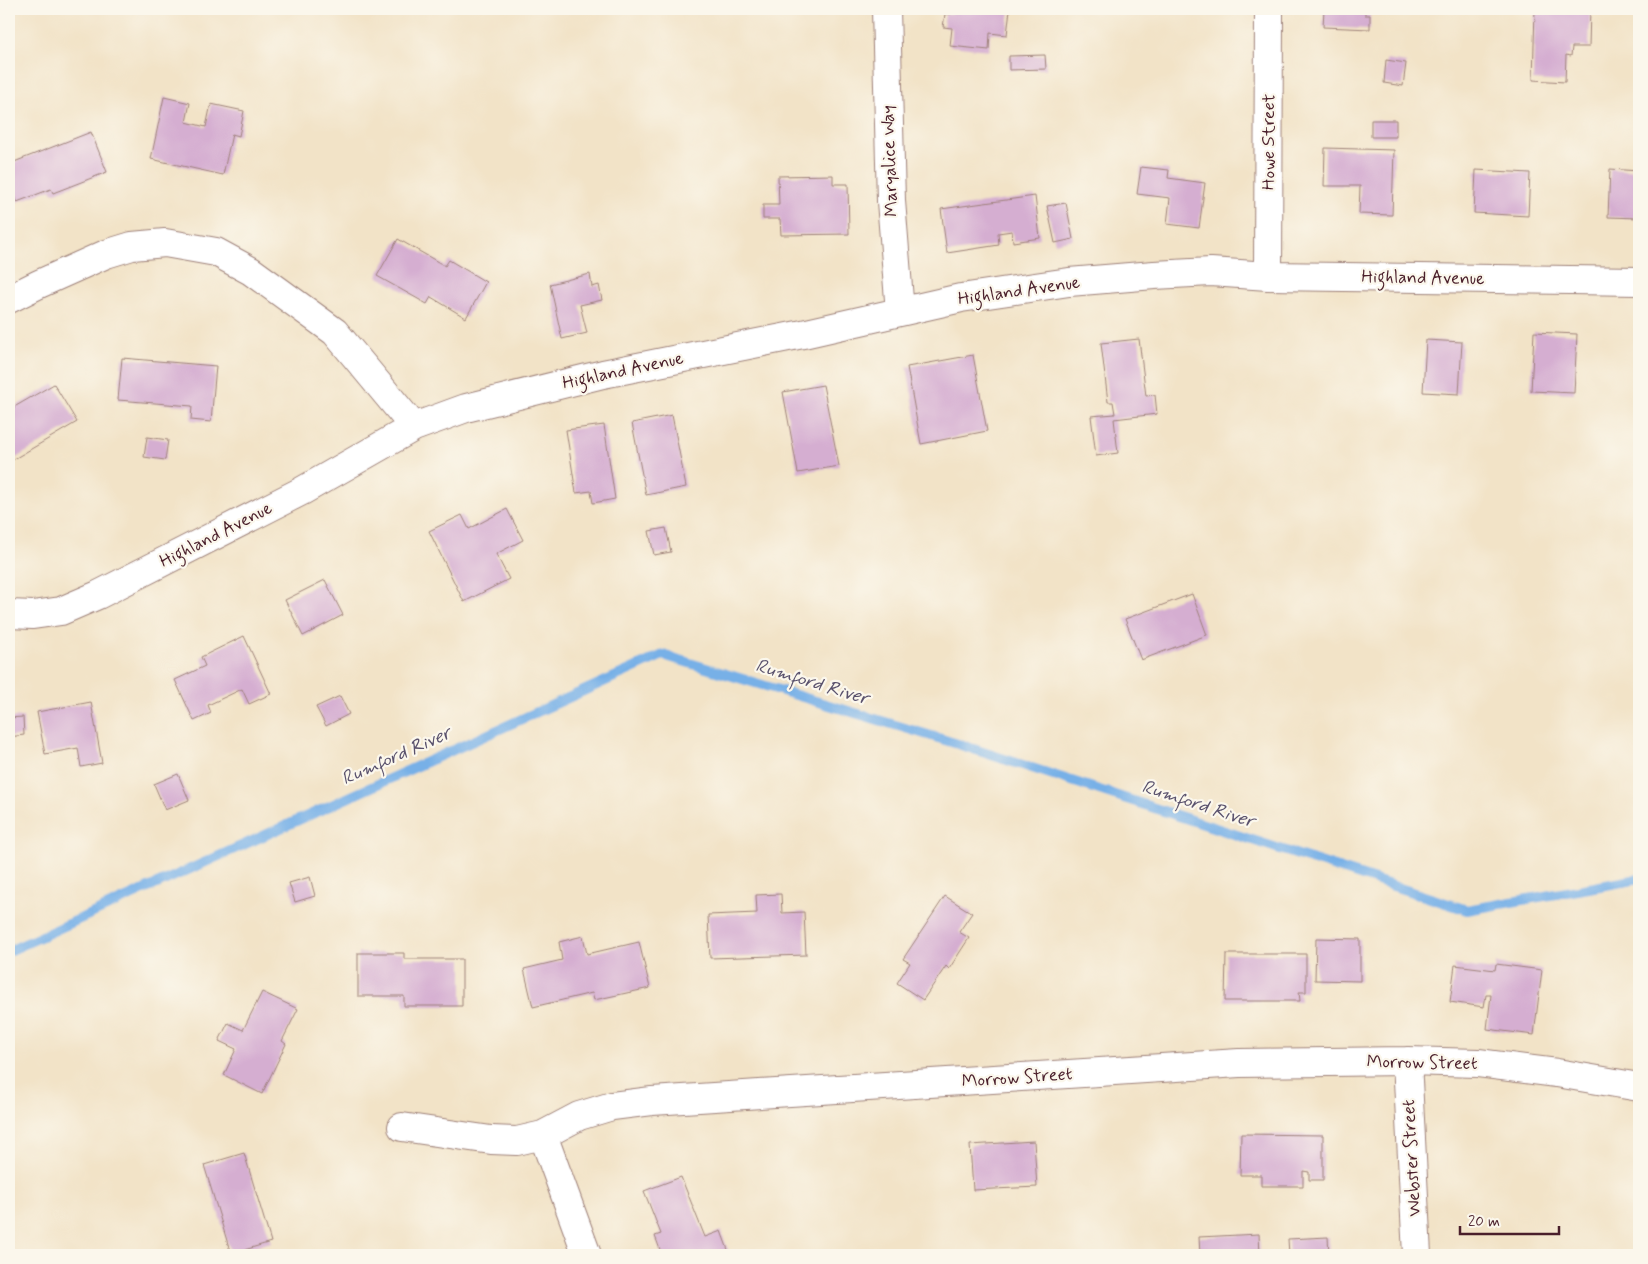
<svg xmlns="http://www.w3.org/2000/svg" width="1648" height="1264" font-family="Mynerve,sans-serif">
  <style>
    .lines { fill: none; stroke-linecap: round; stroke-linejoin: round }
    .stream { stroke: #77b0e7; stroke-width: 10 }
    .building { fill: #d5aed1 }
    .minor-casing { stroke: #9e8179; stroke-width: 30 }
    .minor { stroke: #fff; stroke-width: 28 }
    .labels { text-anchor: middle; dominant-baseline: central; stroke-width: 4.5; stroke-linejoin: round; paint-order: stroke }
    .street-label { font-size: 18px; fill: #4a1f2b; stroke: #fbf7ec }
    .water-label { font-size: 19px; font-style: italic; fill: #5a526d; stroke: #fbf7ec }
  </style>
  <rect width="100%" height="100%" fill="#fbf7ec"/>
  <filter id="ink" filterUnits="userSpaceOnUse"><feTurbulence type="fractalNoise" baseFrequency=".02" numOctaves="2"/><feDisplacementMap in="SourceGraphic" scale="10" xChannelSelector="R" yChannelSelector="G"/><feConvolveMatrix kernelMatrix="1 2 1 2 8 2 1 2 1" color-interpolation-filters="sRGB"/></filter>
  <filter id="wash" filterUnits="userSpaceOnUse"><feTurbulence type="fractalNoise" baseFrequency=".0096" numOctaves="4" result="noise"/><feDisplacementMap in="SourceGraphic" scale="20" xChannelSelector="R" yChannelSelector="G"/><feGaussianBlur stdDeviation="1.12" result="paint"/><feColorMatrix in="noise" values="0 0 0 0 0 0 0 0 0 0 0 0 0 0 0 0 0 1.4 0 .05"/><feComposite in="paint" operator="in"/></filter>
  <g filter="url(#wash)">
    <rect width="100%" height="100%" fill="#f2e3c7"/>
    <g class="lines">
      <path class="stream" d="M9,951L663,655L958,744L1467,910L1639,879"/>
    </g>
    <g id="blocks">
      <path class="building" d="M952,9H1010L1007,35L990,33L989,50L950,46L952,28L943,27L945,14H951Z
        M1324,9H1365V15H1370V29L1323,27Z
        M1535,9H1590L1589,47H1572L1571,56L1566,55L1565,82L1533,80Z
        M1045,55L1046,69L1009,70V56Z
        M1386,60L1406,63L1403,86L1384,83Z
        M164,97L190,103L186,122L206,127L211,104L244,111L239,136L232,134L223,175L151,159Z
        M1371,120H1396V137H1371Z
        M91,132L107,172L53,193L51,189L17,202L9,180V164Z
        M1325,148L1394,150L1392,215L1359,214L1360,186H1324Z
        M1141,167L1169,170L1168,178L1205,183L1199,228L1167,224L1170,198L1137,194Z
        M1610,169L1639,171V218L1608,217Z
        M1476,170L1530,173L1528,216L1474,213Z
        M833,175V184H848L849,234L781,235L780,219H763V205H779L778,176Z
        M1035,196L1040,238L1013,242L1012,231L998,233L999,245L947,253L941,209Z
        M1066,203L1073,239L1055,243L1047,206Z
        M398,239L445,266L449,260L486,282L466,318L431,297L427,304L377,276Z
        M590,274L592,287L599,285L602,300L580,305L587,333L562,339L550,284Z
        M1534,332L1577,334L1574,393L1531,391Z
        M1139,339L1146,396L1155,395L1157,414L1114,419L1118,453L1096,456L1091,416L1115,414L1113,402H1108L1101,343Z
        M1426,340L1462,342L1459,394L1423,392Z
        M973,355L987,431L921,444L907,367Z
        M122,358L216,366L211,422L191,420L192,406L118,400Z
        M54,384L77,422L9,462V410Z
        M823,385L839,466L798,473L783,392Z
        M672,415L686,487L646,495L632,423Z
        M604,425L615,499L593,503L591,491L576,493L566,430Z
        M147,437L168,440L165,460L144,457Z
        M507,509L523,540L496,554L509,579L464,602L429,531L462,515L469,529Z
        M666,528L671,552L654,555L649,531Z
        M325,580L343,615L303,636L285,600Z
        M1192,594L1207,635L1141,660L1125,619Z
        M244,636L271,694L249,704L242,689L208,705L211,713L194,721L175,680L205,666L201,657Z
        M340,696L349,714L326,726L316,707Z
        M91,702L102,763L81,767L78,748L45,754L37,712Z
        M23,717L24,735L9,737V718Z
        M178,774L189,800L165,810L154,784Z
        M310,877L315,896L295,902L289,883Z
        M781,894L782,913L804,912L806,955L710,958L708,915L757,913L756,895Z
        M945,896L972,913L959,932L969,938L949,969L946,966L923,1000L897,983L910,963L903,959Z
        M583,936L587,954L639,942L650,988L594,1000L592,993L533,1007L524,969L562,960L559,942Z
        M1316,938L1360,939V981L1315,980Z
        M358,953H404V959H462V1006H404V996H358Z
        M1226,954H1306V992H1299L1300,1001H1225Z
        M1496,964L1542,970L1534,1035L1487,1029L1491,995H1486L1484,1007L1450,1002L1455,965L1495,970Z
        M262,992L298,1009L282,1041L286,1044L262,1094L224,1075L236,1049L219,1041L228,1023L243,1030Z
        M1241,1134L1323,1135V1180H1309V1172L1303,1171V1186H1261V1175H1240Z
        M1034,1141L1037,1187L973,1190L970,1145Z
        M244,1153L271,1242L231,1254L204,1165Z
        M681,1177L705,1237L721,1231L730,1255H662L655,1236L661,1234L644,1191Z
        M1259,1234L1260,1255H1200L1199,1237Z
        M1328,1237L1329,1255H1289L1288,1239Z"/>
    </g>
  </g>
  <g filter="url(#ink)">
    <use href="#blocks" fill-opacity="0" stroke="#9e8179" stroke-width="1"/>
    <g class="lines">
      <defs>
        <path id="minor" d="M886,9L891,201L900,312
          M1268,276L1269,9
          M9,299L39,284L106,254L132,246L165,243L216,252L251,271L335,332L414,427
          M9,614L33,615L61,611L98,595L302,491L414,427L466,408L603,374L803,334L961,298L1069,282L1154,275L1211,272L1268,276L1639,281
          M1407,1061L1417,1255
          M402,1127L491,1140L517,1141L543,1135L579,1116L612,1106L652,1101L1239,1063L1328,1062L1407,1061L1478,1063L1557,1073L1639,1087
          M543,1135L587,1255"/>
      </defs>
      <use href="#minor" class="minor-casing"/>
      <use href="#minor" class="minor"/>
    </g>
  </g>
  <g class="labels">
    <g class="street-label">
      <text transform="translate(1269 142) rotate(-90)">Howe Street</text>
      <text transform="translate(890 161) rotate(-92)">Maryalice Way</text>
      <text transform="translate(1423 278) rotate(1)">Highland Avenue</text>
      <text transform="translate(1019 291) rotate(-8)">Highland Avenue</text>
      <text transform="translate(623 371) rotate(-12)">Highland Avenue</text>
      <text transform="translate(216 535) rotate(-27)">Highland Avenue</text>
      <text transform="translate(1422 1063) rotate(1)">Morrow Street</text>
      <text transform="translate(1017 1078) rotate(-4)">Morrow Street</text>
      <text transform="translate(1412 1158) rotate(-93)">Webster Street</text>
    </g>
    <g class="water-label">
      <text transform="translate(812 682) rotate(17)">Rumford River</text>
      <text transform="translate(396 756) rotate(-24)">Rumford River</text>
      <text transform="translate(1198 804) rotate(18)">Rumford River</text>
    </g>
  </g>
  <rect width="1648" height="1264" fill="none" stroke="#fbf7ec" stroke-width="30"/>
  <path d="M1460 1226v8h99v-8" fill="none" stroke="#4a1f2b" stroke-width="2.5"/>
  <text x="1468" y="1226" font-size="15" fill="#4a1f2b" stroke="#fbf7ec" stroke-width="4" paint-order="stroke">20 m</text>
</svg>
